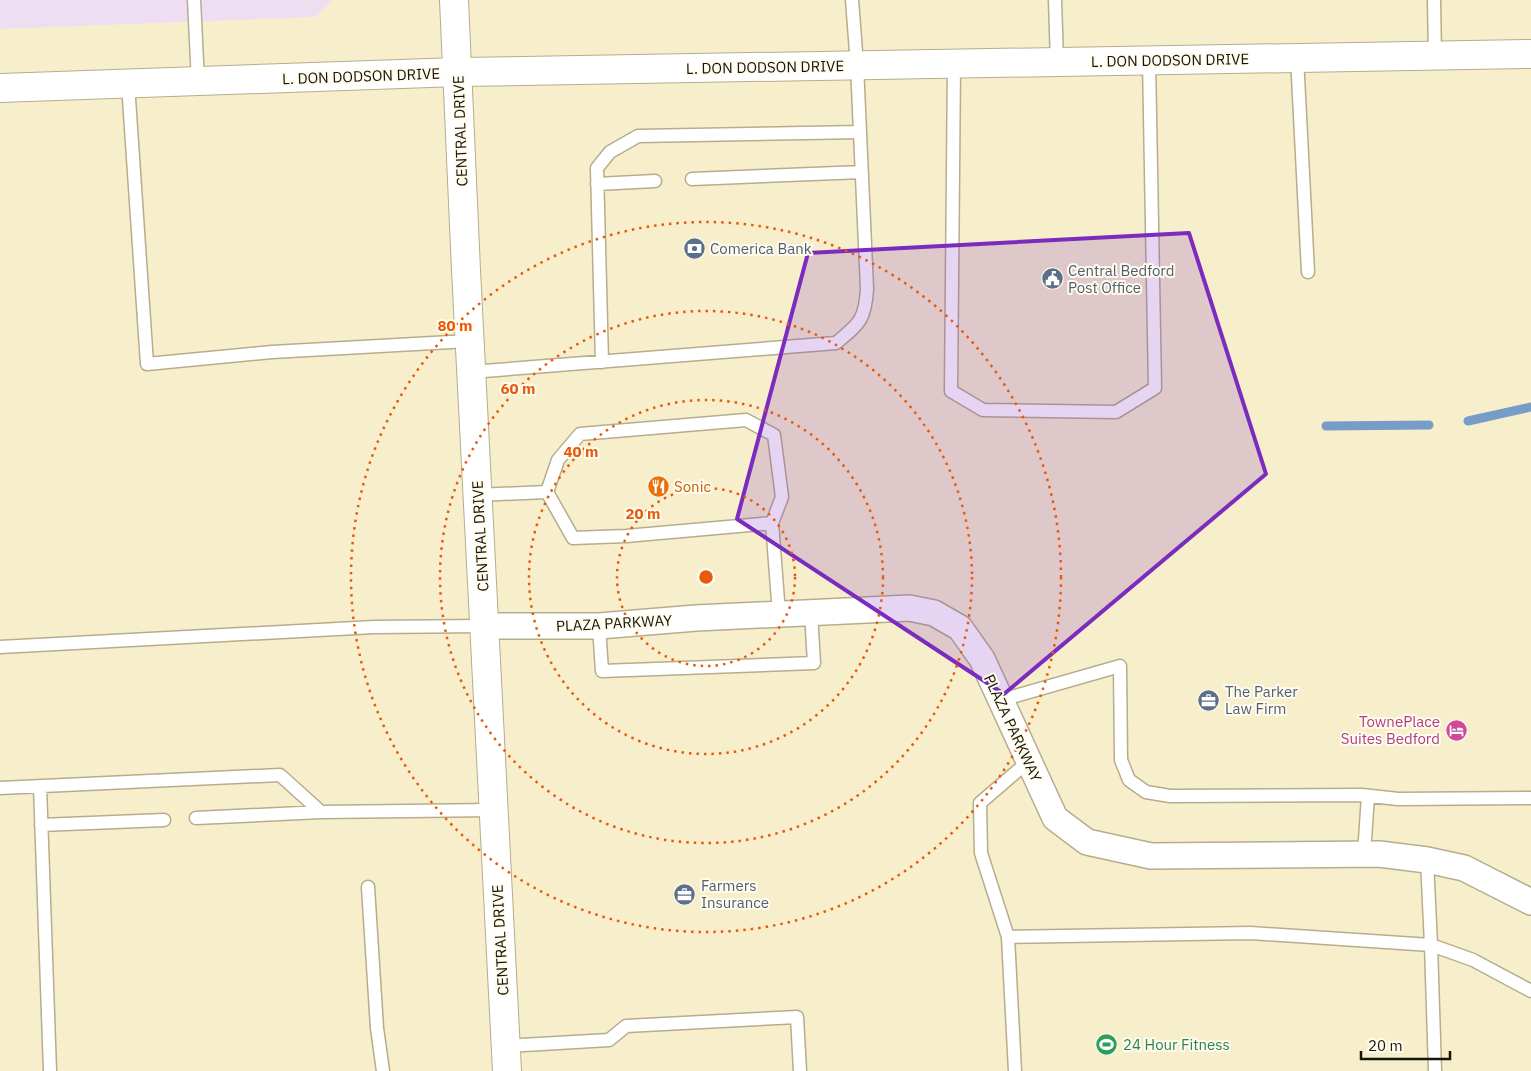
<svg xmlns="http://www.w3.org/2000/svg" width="1531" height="1071" font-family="'IBM Plex Sans',sans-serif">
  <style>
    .commercial { fill: #eedef1 }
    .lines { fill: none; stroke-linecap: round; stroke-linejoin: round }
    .stream { stroke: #759dc8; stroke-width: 9 }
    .service-casing { stroke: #b5ad8c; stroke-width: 15 }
    .minor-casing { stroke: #b5ad8c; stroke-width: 28 }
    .tertiary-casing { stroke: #b5ad8c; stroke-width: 30 }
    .secondary-casing { stroke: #b5ad8c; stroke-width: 30 }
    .service { stroke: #fff; stroke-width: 12 }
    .minor { stroke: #fff; stroke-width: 25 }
    .tertiary { stroke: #fff; stroke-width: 28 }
    .secondary { stroke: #fff; stroke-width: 28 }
    .marked { fill: #7b2cbf; fill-opacity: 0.2; stroke: #7b2cbf; stroke-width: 4; stroke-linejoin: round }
    .ring { fill: none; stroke: #e8590c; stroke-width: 2.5; stroke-dasharray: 2.5 5 }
    .labels { text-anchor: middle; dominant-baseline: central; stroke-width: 4; stroke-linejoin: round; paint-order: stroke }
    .street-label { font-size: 15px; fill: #171408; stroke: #fffcee }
    .service-label { font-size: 15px; fill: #4e5e75; stroke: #fffcee; text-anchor: start }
    .food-label { font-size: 15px; fill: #c56008; stroke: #fffcee; text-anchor: start }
    .hotel-label { font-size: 15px; fill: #b23c85; stroke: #fffcee; text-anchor: end }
    .leisure-label { font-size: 15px; fill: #27864d; stroke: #fffcee; text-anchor: start }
    .centre { fill: #e8590c; stroke: #fffcee; stroke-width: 2.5 }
    .ring-label { font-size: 15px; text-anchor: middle; font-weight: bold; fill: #e8590c; stroke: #fffcee; stroke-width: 4; stroke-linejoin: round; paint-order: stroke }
  </style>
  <rect width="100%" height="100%" fill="#f7efcc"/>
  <path class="commercial" d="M0,0H333L315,17L0,29Z"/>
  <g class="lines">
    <path class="stream" d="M1468,421L1531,407
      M1326,426L1429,425"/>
    <defs>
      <path id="service" d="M194,0L198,82
        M1055,0L1057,62
        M1434,0L1435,55
        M1297,57L1308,272
        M954,63L951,391L983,410L1116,412L1155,388L1149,60
        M128,84L147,364L272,352L469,341
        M692,179L862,172
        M597,184L655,181
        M602,362L597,168L610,152L638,136L860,132
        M471,372L836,343C860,323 865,320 867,289L857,65L852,0
        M746,420L774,435L782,497L772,523L626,536L573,538L547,492L558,460L580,434Z
        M477,495L547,492
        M772,523L779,614
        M599,626L602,671L814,663L811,613
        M0,647L374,627L484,626
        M1001,700L1120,666L1121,760L1129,780L1146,792L1170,796L1362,795L1398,799L1531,798
        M40,786L50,1071
        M0,788L280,775L321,812
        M196,818L321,812L494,810
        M41,825L164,820
        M1364,854L1368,796
        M368,887L377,1028L383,1071
        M1008,937L1251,933L1431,945L1427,860
        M506,1046L609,1040L626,1026L797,1017L800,1071
        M1015,1071L1008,937L981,853L980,803L1029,761
        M1435,1071L1431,945L1473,960L1531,991"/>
      <path id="minor" d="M484,626H599L696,618L909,608L934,613L960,628L982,659L1055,818L1087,842L1151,856L1379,854L1427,860L1464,868L1531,902"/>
      <path id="tertiary" d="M0,88L458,72L1531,54"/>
      <path id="secondary" d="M454,0L466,270L507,1071"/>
    </defs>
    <use href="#service" class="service-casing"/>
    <use href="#minor" class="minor-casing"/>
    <use href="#tertiary" class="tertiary-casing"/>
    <use href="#secondary" class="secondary-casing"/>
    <use href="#service" class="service"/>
    <use href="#minor" class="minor"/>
    <use href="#tertiary" class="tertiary"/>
    <use href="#secondary" class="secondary"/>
  </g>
  <path class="marked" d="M1189,233L1266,474L1004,694L737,519L808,253Z"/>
  <g class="ring">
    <circle cx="706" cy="577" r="89"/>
    <circle cx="706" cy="577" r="177"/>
    <circle cx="706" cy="577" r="266"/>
    <circle cx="706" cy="577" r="355"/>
  </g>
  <defs>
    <symbol id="bank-disc" viewBox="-11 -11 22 22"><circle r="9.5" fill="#5c6f8a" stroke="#fffcee"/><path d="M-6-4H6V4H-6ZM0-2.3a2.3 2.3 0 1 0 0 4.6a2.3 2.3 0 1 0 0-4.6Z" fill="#fff"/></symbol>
    <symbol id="civic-disc" viewBox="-11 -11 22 22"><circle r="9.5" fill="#5c6f8a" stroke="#fffcee"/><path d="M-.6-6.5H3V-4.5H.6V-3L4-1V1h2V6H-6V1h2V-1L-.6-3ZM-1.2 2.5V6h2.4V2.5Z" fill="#fff"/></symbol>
    <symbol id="restaurant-disc" viewBox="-11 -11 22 22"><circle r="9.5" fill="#e8710a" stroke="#fffcee"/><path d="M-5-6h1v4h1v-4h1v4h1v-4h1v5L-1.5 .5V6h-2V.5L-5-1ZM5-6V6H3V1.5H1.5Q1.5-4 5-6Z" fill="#fff"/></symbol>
    <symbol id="office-disc" viewBox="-11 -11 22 22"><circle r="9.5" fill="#5c6f8a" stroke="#fffcee"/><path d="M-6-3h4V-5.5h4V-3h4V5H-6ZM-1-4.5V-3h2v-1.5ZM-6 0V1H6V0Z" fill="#fff"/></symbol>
    <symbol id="hotel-disc" viewBox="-11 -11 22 22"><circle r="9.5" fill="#d1479c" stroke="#fffcee"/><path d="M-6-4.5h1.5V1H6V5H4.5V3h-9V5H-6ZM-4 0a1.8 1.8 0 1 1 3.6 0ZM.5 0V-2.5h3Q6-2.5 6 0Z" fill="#fff"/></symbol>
    <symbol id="stadium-disc" viewBox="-11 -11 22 22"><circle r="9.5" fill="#2e9e5b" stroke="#fffcee"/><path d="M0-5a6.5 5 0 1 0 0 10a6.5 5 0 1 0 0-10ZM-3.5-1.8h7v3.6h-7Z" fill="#fff"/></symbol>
  </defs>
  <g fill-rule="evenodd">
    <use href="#bank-disc" x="682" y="236" width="25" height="25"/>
    <use href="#civic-disc" x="1040" y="266" width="25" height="25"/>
    <use href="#restaurant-disc" x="646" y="474" width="25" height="25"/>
    <use href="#office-disc" x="1196" y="688" width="25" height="25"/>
    <use href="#hotel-disc" x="1444" y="718" width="25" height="25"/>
    <use href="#office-disc" x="672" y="882" width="25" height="25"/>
    <use href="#stadium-disc" x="1094" y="1032" width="25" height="25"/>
  </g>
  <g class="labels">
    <g class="street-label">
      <text transform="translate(1170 60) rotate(-1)">L. DON DODSON DRIVE</text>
      <text transform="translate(765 67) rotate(-1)">L. DON DODSON DRIVE</text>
      <text transform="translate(361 76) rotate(-2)">L. DON DODSON DRIVE</text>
      <text transform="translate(460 131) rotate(-92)">CENTRAL DRIVE</text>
      <text transform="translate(480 536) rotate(-93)">CENTRAL DRIVE</text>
      <text transform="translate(614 623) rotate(-3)">PLAZA PARKWAY</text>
      <text transform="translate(1013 728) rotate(65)">PLAZA PARKWAY</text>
      <text transform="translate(500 940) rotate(-93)">CENTRAL DRIVE</text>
    </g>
    <g class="service-label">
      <text x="710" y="248">Comerica Bank</text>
      <text x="1068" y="270">Central Bedford<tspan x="1068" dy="17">Post Office</tspan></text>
      <text x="1225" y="691">The Parker<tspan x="1225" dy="17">Law Firm</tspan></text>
      <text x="701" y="885">Farmers<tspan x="701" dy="17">Insurance</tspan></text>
    </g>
    <g class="food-label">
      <text x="674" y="486">Sonic</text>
    </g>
    <g class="hotel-label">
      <text x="1440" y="721">TownePlace<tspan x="1440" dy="17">Suites Bedford</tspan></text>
    </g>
    <g class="leisure-label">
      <text x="1123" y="1044">24 Hour Fitness</text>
    </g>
  </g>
  <circle cx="706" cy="577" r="8" class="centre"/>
  <g class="ring-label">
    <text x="455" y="331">80 m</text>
    <text x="518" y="394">60 m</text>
    <text x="581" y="457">40 m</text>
    <text x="643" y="519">20 m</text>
  </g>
  <path d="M1361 1051v8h89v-8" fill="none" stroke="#171408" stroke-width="2.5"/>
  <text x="1368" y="1051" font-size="15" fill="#171408" stroke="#fffcee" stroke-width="4" paint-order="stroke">20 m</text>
</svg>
